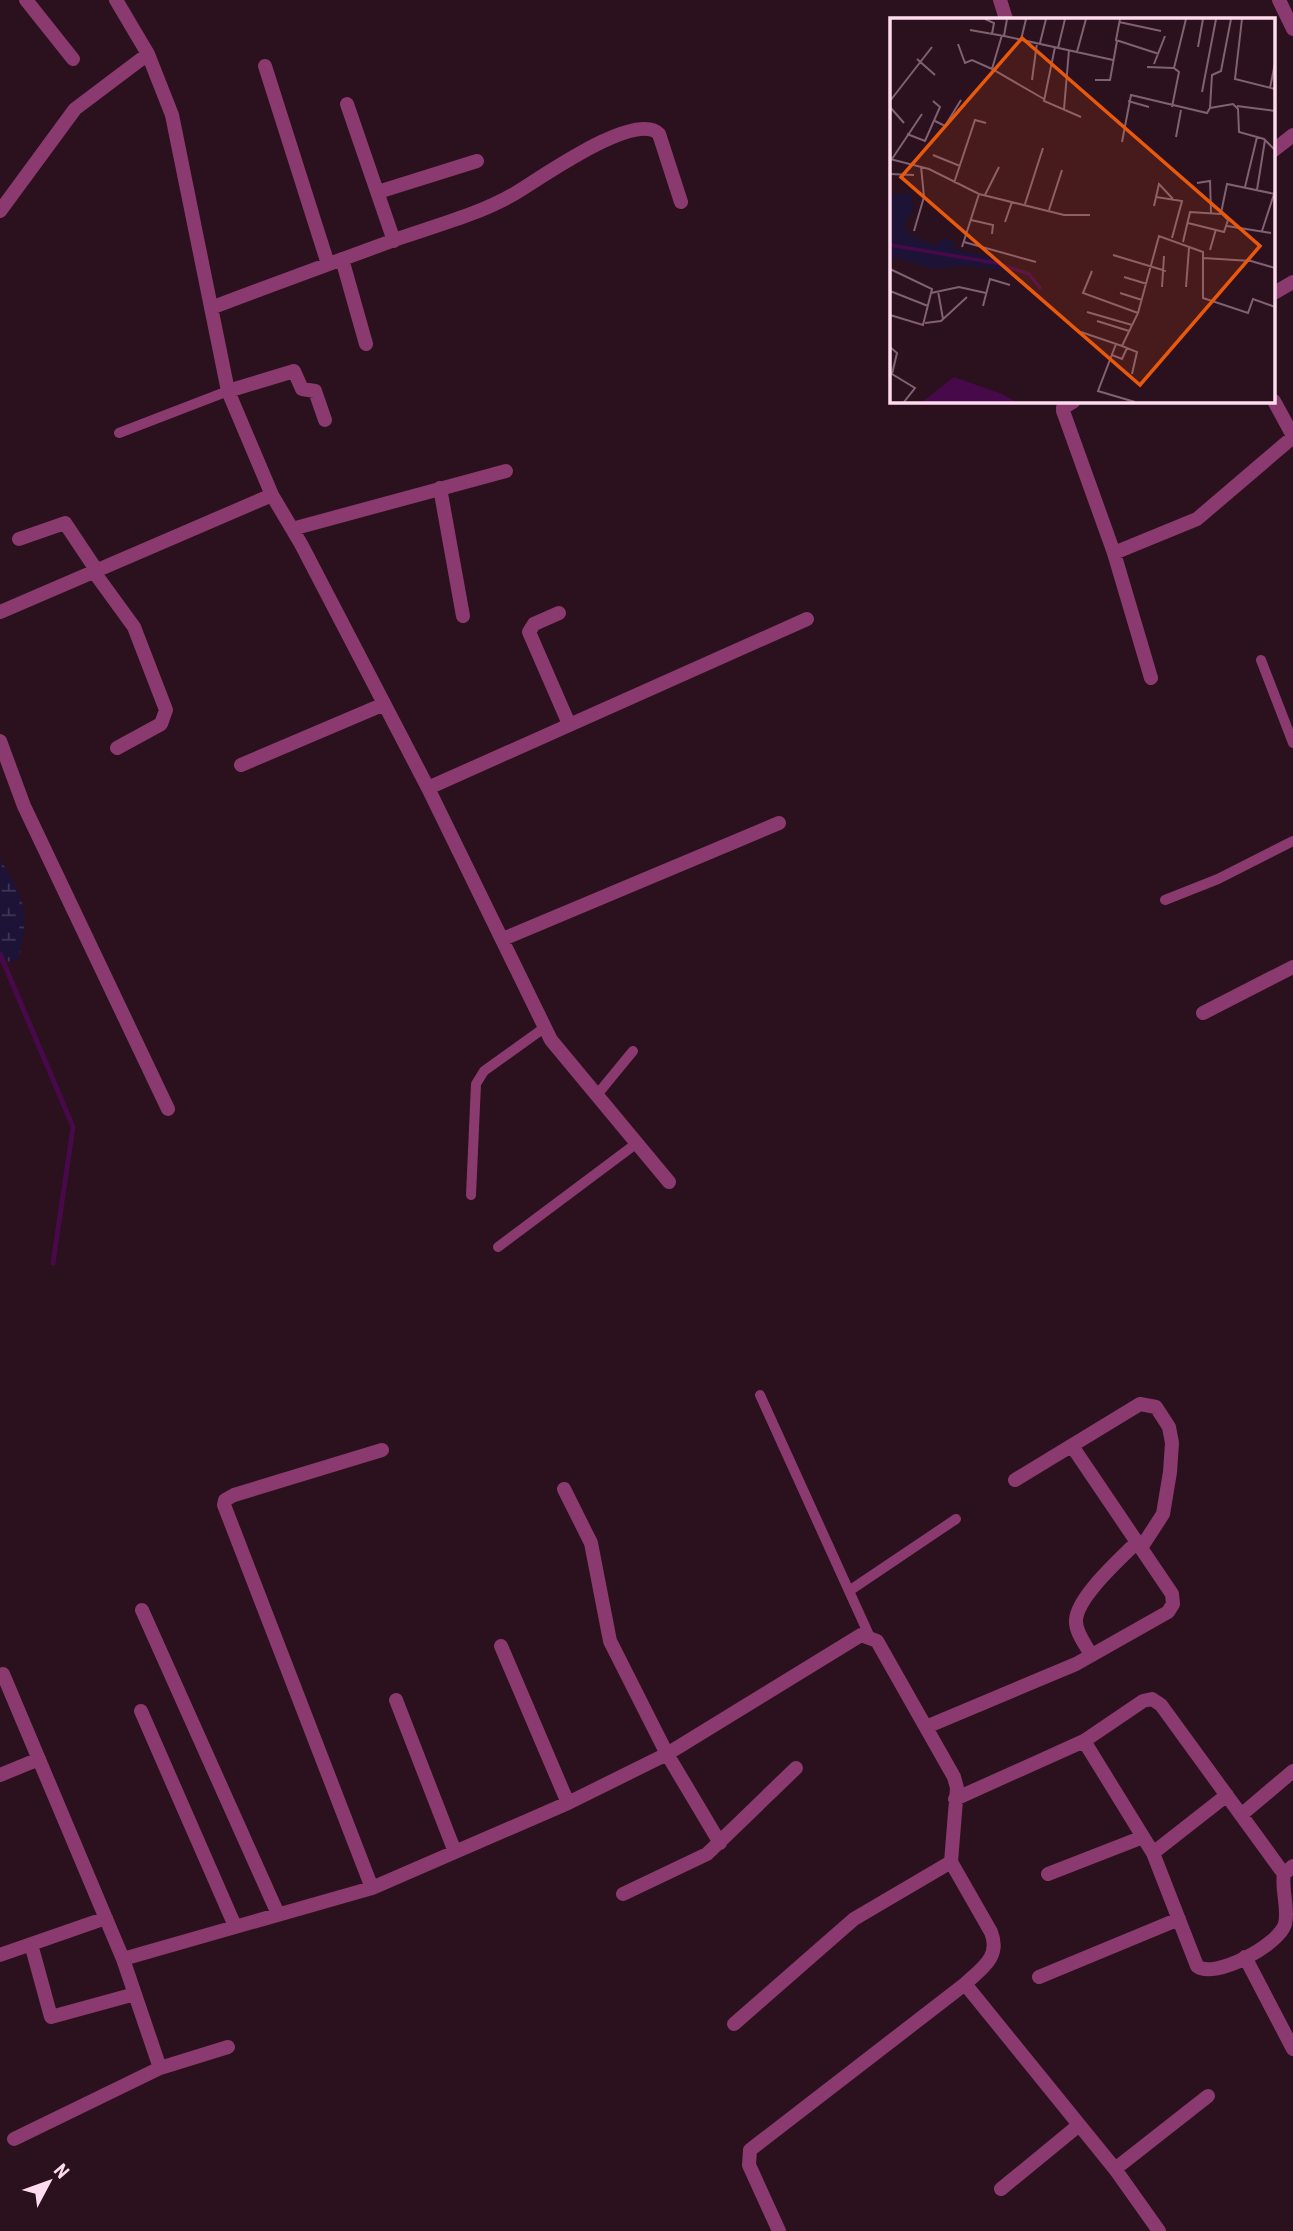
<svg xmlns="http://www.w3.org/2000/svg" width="1293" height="2231" font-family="'Roboto Condensed',sans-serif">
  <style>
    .wetland { fill: url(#wetland-marsh) }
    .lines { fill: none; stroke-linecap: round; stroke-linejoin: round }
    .stream { stroke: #48094b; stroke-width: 5 }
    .lane { stroke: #8b3a6f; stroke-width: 10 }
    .street { stroke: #8b3a6f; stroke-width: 14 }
    .inset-river { fill: none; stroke: #48094b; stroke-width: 3.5 }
    .inset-road { fill: none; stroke: #806172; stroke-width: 2 }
    .view { fill: #e8590c; fill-opacity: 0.15; stroke: #e8590c; stroke-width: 3.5 }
    .inset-edge { fill: none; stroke: #ffdbef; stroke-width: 3.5 }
  </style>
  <defs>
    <pattern id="wetland-marsh" width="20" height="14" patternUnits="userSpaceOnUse" patternTransform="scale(1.75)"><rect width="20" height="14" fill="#1d1336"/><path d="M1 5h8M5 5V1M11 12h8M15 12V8" fill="none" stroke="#3f3553"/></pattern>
  </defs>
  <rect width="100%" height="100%" fill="#2b101e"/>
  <path class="wetland" d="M0,859C26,902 30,911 18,960L0,963Z"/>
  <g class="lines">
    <path class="stream" d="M0,954L73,1127L53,1263"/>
    <path class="lane" d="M119,433L228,391
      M1261,660L1293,743
      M1165,900L1218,879L1293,841
      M596,1096L633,1051
      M471,1195L476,1084L484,1071L544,1028
      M498,1247L637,1143
      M760,1395L869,1635
      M849,1591L956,1519"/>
    <path class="street" d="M26,0L73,59
      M116,0L148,54L172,115L228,391L272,495L301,544L428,788L551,1040L669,1182
      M1000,0L1006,19
      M1279,0L1293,29
      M265,66L328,264
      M347,104L394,241
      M1274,150L1293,135
      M378,192L477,161
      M0,211L75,109L148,54
      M342,259L366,344
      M1274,293L1293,282
      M211,308C274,284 337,261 400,238C438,225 479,214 514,194C538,180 636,109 659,134L681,202
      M228,391L294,371L302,389L315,391L325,420
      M1074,401L1063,408V411L1114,553L1151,678
      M1274,401L1293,436
      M440,488L463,616
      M292,529L506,471
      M19,539L65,523L97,571
      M1114,553L1197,519L1293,437
      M94,572L134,627L166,710L161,724L117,748
      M0,612L272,495
      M559,613L534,624L529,632L569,724
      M0,741L24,806L168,1109
      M241,765L382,705
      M428,788L807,619
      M503,939L779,823
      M1203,1013L1293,967
      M1015,1480L1140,1404L1156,1407L1169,1427L1172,1443L1170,1472L1163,1514L1141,1548
      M564,1489L591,1543L610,1641L667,1754L720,1843
      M142,1610L278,1914
      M501,1646L568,1803
      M1091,1655C1086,1645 1075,1632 1076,1620C1077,1597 1121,1558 1137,1542
      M3,1674L123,1959L372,1888L568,1803L667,1754L861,1635L877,1641L954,1777L957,1788L951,1862L991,1932C1001,1957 982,1968 965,1984L750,2150L749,2165L779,2231
      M396,1700L455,1852
      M141,1711L235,1926
      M926,1727L1076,1664L1168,1612L1173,1604L1172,1594L1072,1446
      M1084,1741L1153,1853L1197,1966C1214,1980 1279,1945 1285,1924C1289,1908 1281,1890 1284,1874L1293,1866
      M0,1775L39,1759
      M955,1799L1084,1741L1143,1701L1152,1699L1161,1705L1284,1874
      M1241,1815L1293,1771
      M1153,1853L1227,1795
      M1048,1874L1143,1837
      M372,1888L224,1505L225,1500L234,1495L382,1450
      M623,1894L707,1854L796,1768
      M31,1944L51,2017L135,1994
      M0,1955L106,1918
      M1245,1957L1293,2049
      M1039,1977L1179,1919
      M965,1984L1115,2169L1159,2231
      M734,2024L854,1919L951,1862
      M160,2068L228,2047
      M14,2139L160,2068L123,1959
      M1115,2169L1208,2096
      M1001,2189L1079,2125"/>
  </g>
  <g transform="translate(890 18)">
    <rect width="385" height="385" fill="#2b101e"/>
    <path d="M21,175L24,191L14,207L20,217L44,227L54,220L64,223L65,231L113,242L112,252L74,248L42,251L7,240L0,242V177Z" fill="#1d1336"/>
    <path d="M64,359L112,376L126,384H32Z" fill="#48094b"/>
    <path class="inset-river" d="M0,227L106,245L139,256L151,271"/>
    <path class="inset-road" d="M95,1L104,5L102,16M117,1L114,18L223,42M230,1L226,22L269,36M352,1L345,61L385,71M229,4L271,13M80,12L114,18M131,22L136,1M150,25L156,1M68,26L75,45L82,42L102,51L154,81M165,29L154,83L191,99M308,29L313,1M168,30L175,1M187,34L196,1M27,41L45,57M264,46L275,18M257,49L284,50M102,51L112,17M142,62L147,25M205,62H220L227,23M380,70L385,45M312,74L326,1M0,83L42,29M238,83L259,89M347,88L385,93M0,89L14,105M282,89L289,54L284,50L296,1M320,90L322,57L331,53L341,1M174,91L179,32M45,103L55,108L71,82M17,116L35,123L50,89L43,83M286,119L291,92M232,124L241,77L317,95L320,90L343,86L348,91L349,114L374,121L385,132M43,137L70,148M0,141L39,151L89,176L174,197H200M2,141L32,96M0,156L24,157M64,165L85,102L96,105M307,165L320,163L321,195M355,169L367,119M367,172L375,122M95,177L109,149M266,179L292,183L282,220M135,186L153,130M264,188L269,166L283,181M159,192L172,152M81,202L103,207L102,216M115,204L122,184M298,205L334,214L338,202L331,195L337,166L385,176M337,208L381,215M24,213L34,179L31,148M372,213L384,176M74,224L146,244M293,224L300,194L331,196M72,229L89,176M320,232L326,211M223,237L276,253M313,240L361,243L385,250M0,251L42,271L33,307L0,297M202,253L193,275L248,295M234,259L257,266M272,269L274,238M296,269L299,230M0,273L38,288M48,273L53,301M41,275L69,269L96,275M230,275L252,282M93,288L100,261L120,267M197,294L242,307M207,303L239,313M35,305L51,303L77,279M191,314L232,328L248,295L269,218L313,234V280L358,295L363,281L385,289M226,326L208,373L245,384M232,328L247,334L242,356M0,329L7,335L2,356L25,370L14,384M222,337L232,341L237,330"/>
    <path class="view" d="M132,20L370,228L250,367L11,159Z"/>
    <rect width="385" height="385" class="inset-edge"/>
  </g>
  <g transform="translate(49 2182) rotate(49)" stroke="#2b101e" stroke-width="5" paint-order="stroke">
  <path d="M0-5L12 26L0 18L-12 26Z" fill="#ffdbef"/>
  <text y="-10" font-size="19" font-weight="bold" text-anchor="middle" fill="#ffdbef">N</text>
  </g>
</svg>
